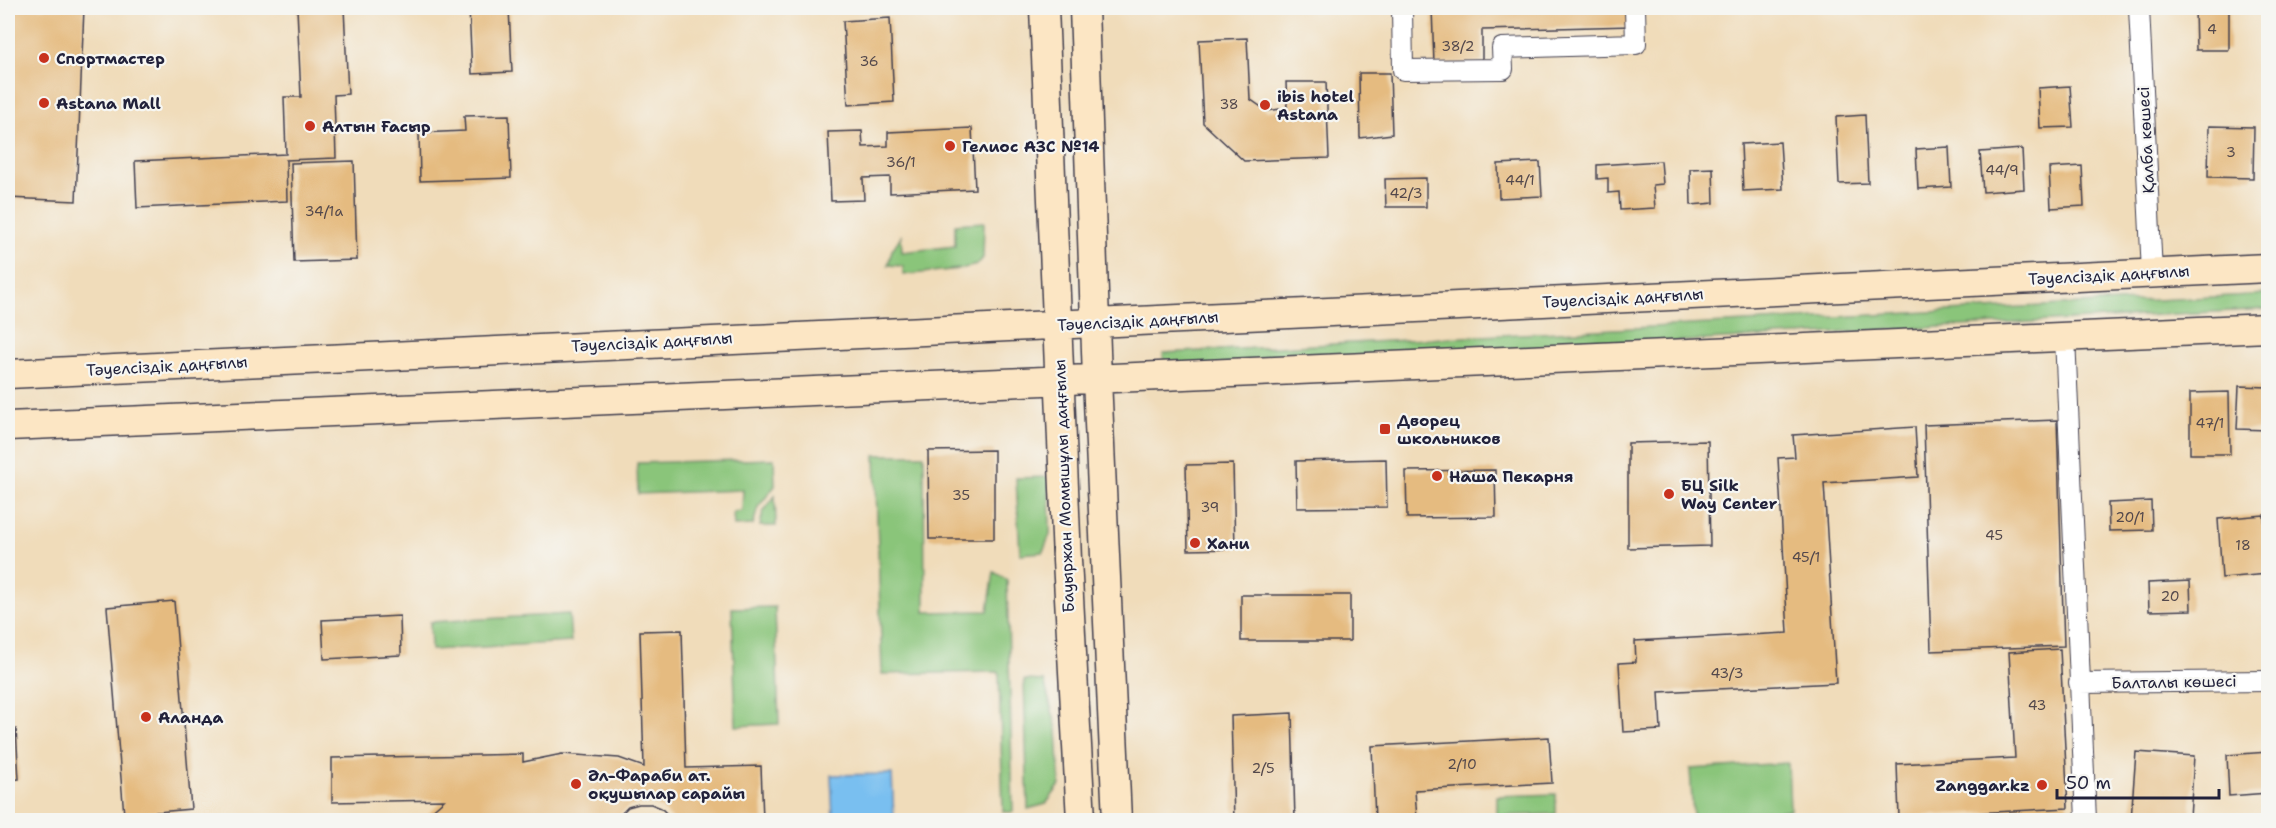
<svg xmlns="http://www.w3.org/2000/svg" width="2276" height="828" font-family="'Shantell Sans',sans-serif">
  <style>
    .green { fill: #8ac57a; stroke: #56745a; stroke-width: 1.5 }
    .water { fill: #79bff0; stroke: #4e7096; stroke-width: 1.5 }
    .building { fill: #e5bb80 }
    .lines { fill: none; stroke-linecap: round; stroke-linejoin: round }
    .minor-casing { stroke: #413e4e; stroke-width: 22 }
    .secondary-casing { stroke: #413e4e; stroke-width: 31 }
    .minor { stroke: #fff; stroke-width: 20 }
    .secondary { stroke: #fce6c4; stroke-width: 28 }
    .poi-dot { fill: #c8321e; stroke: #f6f6f2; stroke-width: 2 }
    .labels { text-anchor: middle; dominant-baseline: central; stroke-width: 4.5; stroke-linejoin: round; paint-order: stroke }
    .number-label { font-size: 14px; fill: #53484c }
    .poi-label { font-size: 16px; font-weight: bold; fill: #22223b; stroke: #f6f6f2; text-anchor: start }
    .street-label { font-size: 16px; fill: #22223b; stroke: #f6f6f2 }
  </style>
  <rect width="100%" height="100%" fill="#f6f6f2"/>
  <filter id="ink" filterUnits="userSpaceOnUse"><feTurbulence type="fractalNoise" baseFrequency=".0167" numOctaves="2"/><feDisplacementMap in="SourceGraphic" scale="12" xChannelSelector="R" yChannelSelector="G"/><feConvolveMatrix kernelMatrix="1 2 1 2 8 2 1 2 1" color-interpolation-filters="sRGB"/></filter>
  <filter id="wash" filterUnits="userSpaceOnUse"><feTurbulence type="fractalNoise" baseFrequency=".008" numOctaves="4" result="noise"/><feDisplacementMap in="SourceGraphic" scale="24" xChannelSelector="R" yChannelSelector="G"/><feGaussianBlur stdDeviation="1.35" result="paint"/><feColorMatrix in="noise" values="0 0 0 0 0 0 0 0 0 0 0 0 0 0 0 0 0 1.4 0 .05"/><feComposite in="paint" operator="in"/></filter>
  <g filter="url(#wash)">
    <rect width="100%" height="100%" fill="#f0dcba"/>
    <path class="green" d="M984,222L983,258L977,265L960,269L903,275V266L888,265L892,250L901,236L902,252L955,246V224Z
      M2268,294V309L1165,370L1163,353Z
      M875,455H924L925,612L988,611L994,572L1007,580L1013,812H1003L999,672L882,674Z
      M774,459L775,486L758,507L753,525L734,526L733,512L742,511L743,490L638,494L637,463Z
      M1049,477L1050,534L1043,552L1020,554L1016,478Z
      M775,496L776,526H760L763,512Z
      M775,607L779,724L736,726L732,608Z
      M569,614L571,642L431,650L430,622Z
      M1024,680L1044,681L1057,729L1060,785L1046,804L1028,809Z
      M1788,763L1790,810L1693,816L1690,769Z
      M1556,794V814L1497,816V796Z"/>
    <path class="water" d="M892,774L894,820H833L831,775Z"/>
    <g id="blocks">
      <path class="building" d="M8,8H84L76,201L8,198Z
        M297,8H344L348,94L334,95L336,158L286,160L287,201L137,208L135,161L286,154L284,97H301Z
        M469,8H509L512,72L472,74Z
        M1432,8H1632V26L1482,30V62L1434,64Z
        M1679,8H1719V10L1679,12Z
        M2057,8H2107V10L2057,11Z
        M2195,8H2229V50H2196Z
        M890,18L894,102L848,105L843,21Z
        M1247,38L1250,99L1267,111L1287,108L1286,82H1326L1329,158L1244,161L1203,123L1199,40Z
        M1359,73H1390L1392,134L1360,138Z
        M2070,86L2073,127L2040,128L2038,88Z
        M509,115L511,178L420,181L419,133L465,131L464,116Z
        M1865,115L1868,183L1839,184L1836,117Z
        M2209,126L2254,127L2253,178L2208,177Z
        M972,128L975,189L890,193V177L863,178L864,200L831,201L828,132L862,131L863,147L888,146V132Z
        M1780,142L1783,189L1743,191L1741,144Z
        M1949,147L1951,187L1918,189L1916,149Z
        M2022,149L2024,189L1983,192L1980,152Z
        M354,161L357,260L294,262L291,163Z
        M1661,161L1663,184L1653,185L1655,208L1620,210L1619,192L1608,193V178L1597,179V165Z
        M1540,162L1542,196L1499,198L1498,164Z
        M2082,166L2084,206L2051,208L2049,168Z
        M1713,168L1714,203L1691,205L1690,169Z
        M1426,178V207H1386L1385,179Z
        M2239,386L2268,387V430L2237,429Z
        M2229,392L2230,454H2190V393Z
        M2057,420L2064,646L1931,651L1924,425Z
        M1915,427L1918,477L1824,483L1836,683L1659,692L1661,730L1623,732L1619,663L1636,662L1635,641L1788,633L1778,458L1795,457L1793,435Z
        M1708,441L1710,546L1628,548V443Z
        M994,450V539H929L928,451Z
        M1386,459L1387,507L1297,508L1296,461Z
        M1233,464L1235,549L1188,550L1186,465Z
        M1495,470L1496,517L1407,518L1406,471Z
        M2151,501L2152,530L2109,531L2108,503Z
        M2264,515L2268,574L2222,578L2218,519Z
        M2190,581L2191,610L2149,611L2148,583Z
        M1241,595H1350V641H1241Z
        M174,601L191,809L124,815L107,607Z
        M400,616L401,655L324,659L322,620Z
        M682,630L686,768L761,766L763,820H673L661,808L651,804H639L628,807L615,820H421L444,800L332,802V758L523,754V762L562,754L619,758L644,767L640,631Z
        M2060,649L2068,808L1899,817L1897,764L2015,758L2009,652Z
        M1292,713L1295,820H1234L1231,716Z
        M16,729L19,779L8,780V730Z
        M1549,737L1552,783L1415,790L1417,820H1375L1372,746Z
        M2136,752L2194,756L2190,818L2177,817V820H2131Z
        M2268,752V793L2229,796L2227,755Z"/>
    </g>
  </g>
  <g filter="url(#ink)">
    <use href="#blocks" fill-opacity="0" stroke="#413e4e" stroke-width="1.5"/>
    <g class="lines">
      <defs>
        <path id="minor" d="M1402,8L1403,70L1503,69L1502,48L1636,44L1635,8
          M2139,8L2152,273
          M2065,337L2086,820
          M2079,683L2268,681"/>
        <path id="secondary" d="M1044,8L1067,560L1081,820
          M1084,8L1097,379L1117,820
          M8,374L2268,268
          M8,426L2268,328"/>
      </defs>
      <use href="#minor" class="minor-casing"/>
      <use href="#secondary" class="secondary-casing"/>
      <use href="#minor" class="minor"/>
      <use href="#secondary" class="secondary"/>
    </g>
  </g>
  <g class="poi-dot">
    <circle cx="44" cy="58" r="6"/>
    <circle cx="44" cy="103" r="6"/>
    <circle cx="1265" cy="105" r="6"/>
    <circle cx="310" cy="126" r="6"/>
    <circle cx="950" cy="146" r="6"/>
    <rect x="1379" y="423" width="12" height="12" rx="3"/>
    <circle cx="1437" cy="476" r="6"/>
    <circle cx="1669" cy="494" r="6"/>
    <circle cx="1195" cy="543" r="6"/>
    <circle cx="146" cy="717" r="6"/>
    <circle cx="576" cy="784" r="6"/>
    <circle cx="2042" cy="785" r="6"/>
  </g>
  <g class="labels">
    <g class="number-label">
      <text x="2212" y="29">4</text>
      <text x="1458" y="46">38/2</text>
      <text x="869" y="61">36</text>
      <text x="1229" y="104">38</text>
      <text x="2231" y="152">3</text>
      <text x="901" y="162">36/1</text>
      <text x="2002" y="170">44/9</text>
      <text x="1520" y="180">44/1</text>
      <text x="1406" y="193">42/3</text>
      <text x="324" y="211">34/1а</text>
      <text x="2210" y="423">47/1</text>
      <text x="961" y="495">35</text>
      <text x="1210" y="507">39</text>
      <text x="2130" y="517">20/1</text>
      <text x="1994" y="535">45</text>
      <text x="2243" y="545">18</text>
      <text x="1806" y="557">45/1</text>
      <text x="2170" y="596">20</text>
      <text x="1727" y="673">43/3</text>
      <text x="2037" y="705">43</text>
      <text x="1462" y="764">2/10</text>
      <text x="1263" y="768">2/5</text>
    </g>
    <g class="poi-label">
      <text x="56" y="58">Спортмастер</text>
      <text x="1277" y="96">ibis hotel<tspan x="1277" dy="18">Astana</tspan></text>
      <text x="56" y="103">Astana Mall</text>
      <text x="322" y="126">Алтын Ғасыр</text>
      <text x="962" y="146">Гелиос АЗС №14</text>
      <text x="1397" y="420">Дворец<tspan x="1397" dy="18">школьников</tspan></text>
      <text x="1449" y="476">Наша Пекарня</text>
      <text x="1681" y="485">БЦ Silk<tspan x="1681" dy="18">Way Center</tspan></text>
      <text x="1207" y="543">Хани</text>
      <text x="158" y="717">Аланда</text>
      <text x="588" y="775">Әл-Фараби ат.<tspan x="588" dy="18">оқушылар сарайы</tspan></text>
      <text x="2030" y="785" text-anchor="end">Zanggar.kz</text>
    </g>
    <g class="street-label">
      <text transform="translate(2146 140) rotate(-93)">Қалба көшесі</text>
      <text transform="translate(2109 275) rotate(-3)">Тәуелсіздік даңғылы</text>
      <text transform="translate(1623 298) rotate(-3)">Тәуелсіздік даңғылы</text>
      <text transform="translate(1138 321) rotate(-3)">Тәуелсіздік даңғылы</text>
      <text transform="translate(652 342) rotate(-3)">Тәуелсіздік даңғылы</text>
      <text transform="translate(167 366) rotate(-3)">Тәуелсіздік даңғылы</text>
      <text transform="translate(1064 486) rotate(-92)">Бауыржан Момышұлы даңғылы</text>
      <text transform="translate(2174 682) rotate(-1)">Балталы көшесі</text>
    </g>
  </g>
  <rect width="2276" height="828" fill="none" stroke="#f6f6f2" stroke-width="30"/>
  <path d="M2057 789v9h162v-9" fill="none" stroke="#22223b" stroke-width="3"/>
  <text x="2066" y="789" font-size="18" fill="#22223b" stroke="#f6f6f2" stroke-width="4.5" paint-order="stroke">50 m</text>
</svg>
